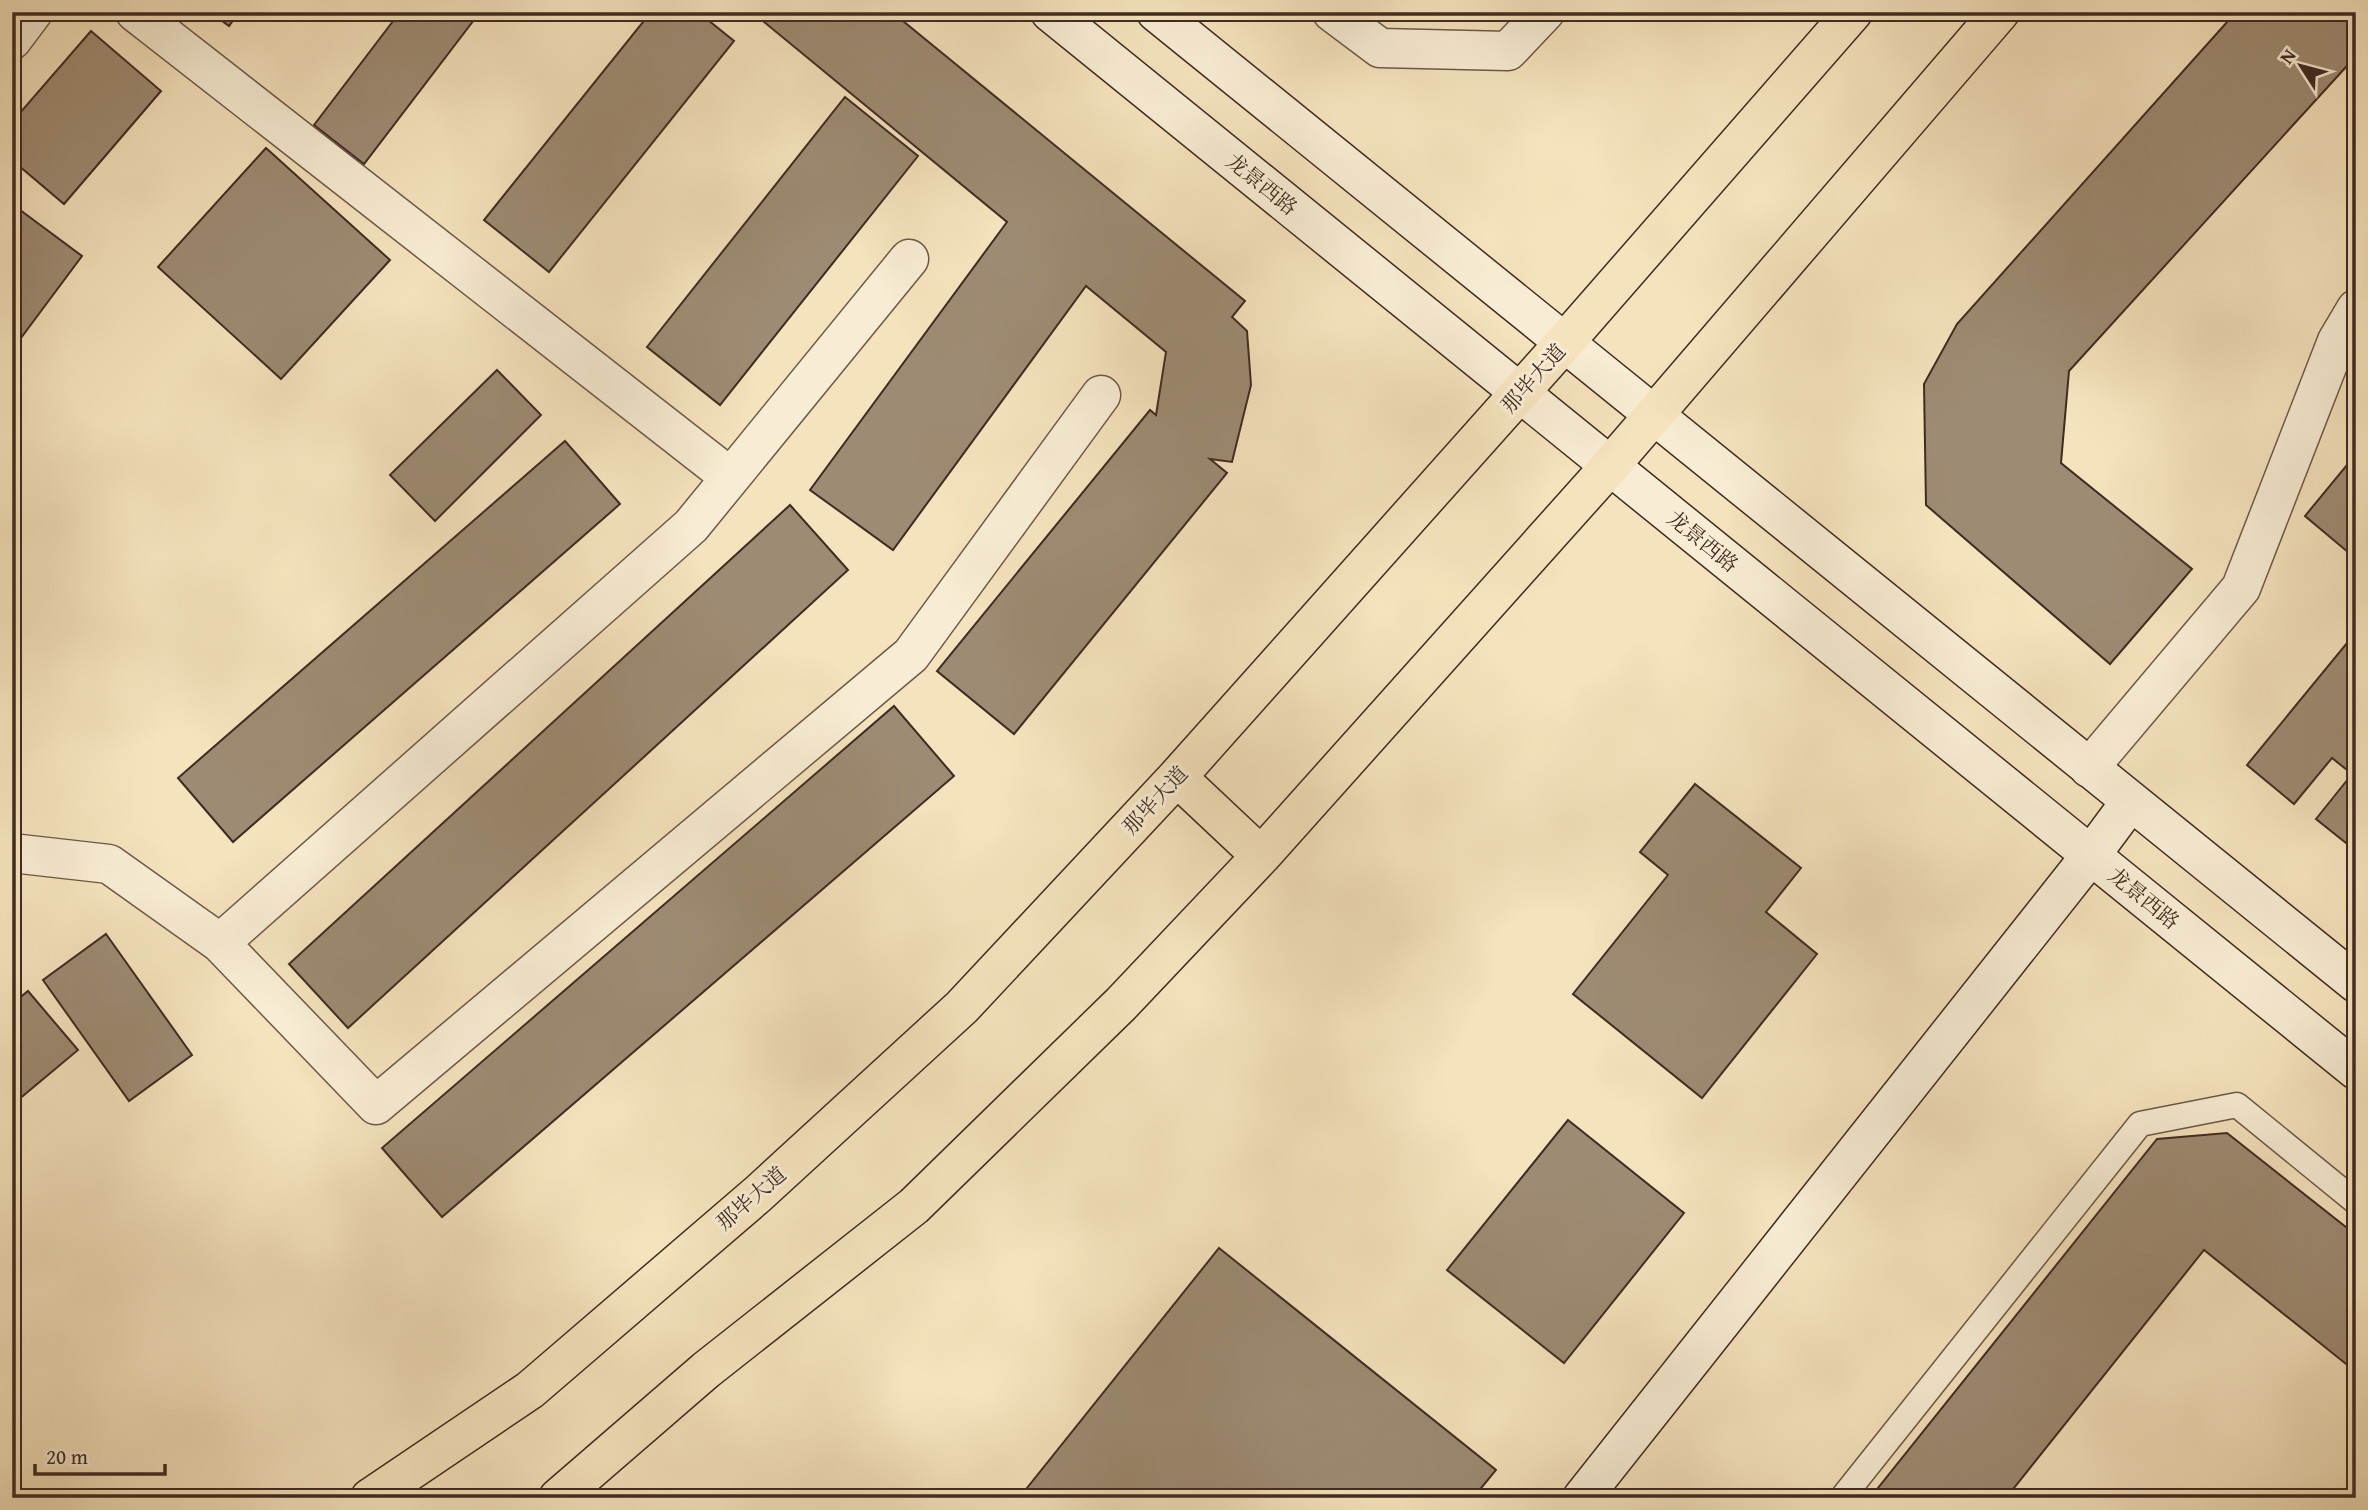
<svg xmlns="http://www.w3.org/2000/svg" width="2368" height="1510" font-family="'Gentium Book Plus','Noto Serif SC',serif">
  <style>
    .building { fill: #9e8b73; stroke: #402b22; stroke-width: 2 }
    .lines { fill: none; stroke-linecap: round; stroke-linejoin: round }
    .lane-casing { stroke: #6d5949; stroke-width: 27 }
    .street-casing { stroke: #6d5949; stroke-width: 41 }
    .secondary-casing { stroke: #402b22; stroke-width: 41 }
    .primary-casing { stroke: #402b22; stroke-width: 41 }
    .lane { stroke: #f8edd4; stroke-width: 24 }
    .street { stroke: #f8edd4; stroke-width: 38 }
    .secondary { stroke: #f8edd4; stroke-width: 38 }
    .primary { stroke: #f5e3bd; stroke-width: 38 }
    .labels { text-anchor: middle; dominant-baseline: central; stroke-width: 6; stroke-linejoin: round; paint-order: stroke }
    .street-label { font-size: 21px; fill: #402b22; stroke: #f8edd4 }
  </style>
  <rect width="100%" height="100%" fill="#f5e3bd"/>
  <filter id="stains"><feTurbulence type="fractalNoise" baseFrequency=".00286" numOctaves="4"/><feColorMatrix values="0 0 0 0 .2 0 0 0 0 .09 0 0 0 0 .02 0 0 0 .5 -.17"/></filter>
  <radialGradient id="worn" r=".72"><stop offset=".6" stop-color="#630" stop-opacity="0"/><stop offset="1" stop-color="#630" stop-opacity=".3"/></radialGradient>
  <path class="building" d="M210,12H239L229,26Z
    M400,12H480L364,164L314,125Z
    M651,12H698L734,41L549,272L484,220Z
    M752,12H892L1245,301L1232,317L1247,331L1251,385L1232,462L1210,459L1227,473L1014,734L937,671L1150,410L1156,415L1166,352L1086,286L893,550L810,490L1007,222Z
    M2236,12H2356V56L2069,371L2061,463L2192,569L2110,664L1926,505L1924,384L1957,324Z
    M91,31L161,91L64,204L12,160V122Z
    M845,97L918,156L720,405L647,347Z
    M266,148L390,260L281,379L158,267Z
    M12,204L82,256L12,350Z
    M497,370L541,415L435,521L390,475Z
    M565,441L620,504L233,842L178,778Z
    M2356,454V556L2355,558L2305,516Z
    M790,505L848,570L348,1028L289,964Z
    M2356,632V851L2316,819L2352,774L2332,758L2294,804L2247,765Z
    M894,706L954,776L442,1217L382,1148Z
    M1695,784L1801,868L1766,912L1817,954L1702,1098L1573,994L1668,875L1640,852Z
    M106,934L192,1055L129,1101L43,980Z
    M28,991L78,1050L12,1105V1004Z
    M1568,1120L1684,1213L1564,1363L1447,1270Z
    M2227,1133L2356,1235V1372L2204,1250L2006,1498H1870L2157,1139Z
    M1219,1248L1496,1470L1473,1498H1019Z"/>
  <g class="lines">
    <defs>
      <path id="lane" d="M1842,1498L2140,1124L2237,1105L2356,1202"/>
      <path id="street" d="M135,12L730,477
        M1332,12L1380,48L1508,51L1545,12
        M12,40L33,12
        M2089,768L2241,588L2337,341L2356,309
        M12,853L109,864L220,943L376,1105L911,655L1101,395
        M220,943L691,526L909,259"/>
      <path id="secondary" d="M1050,12L2356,1070
        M1156,12L2356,983
        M1582,1498L2091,855L2131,801"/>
      <path id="primary" d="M1177,777L1261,856
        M370,1498L530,1390L758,1194L962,1007L1177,777L1564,343L1853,12
        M558,1498L706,1370L914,1206L1121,1004L1261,856L1610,466L2000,12"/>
    </defs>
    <use href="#lane" class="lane-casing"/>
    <use href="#street" class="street-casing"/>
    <use href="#secondary" class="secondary-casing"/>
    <use href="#primary" class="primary-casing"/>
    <use href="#lane" class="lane"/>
    <use href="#street" class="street"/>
    <use href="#secondary" class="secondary"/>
    <use href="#primary" class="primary"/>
  </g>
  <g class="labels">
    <g class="street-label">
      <text transform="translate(1262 184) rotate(39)">龙景西路</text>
      <text transform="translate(1533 378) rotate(-48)">那毕大道</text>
      <text transform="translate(1703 541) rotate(39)">龙景西路</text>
      <text transform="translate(1155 800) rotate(-47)">那毕大道</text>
      <text transform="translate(2144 898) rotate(39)">龙景西路</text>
      <text transform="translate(751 1198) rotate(-41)">那毕大道</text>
    </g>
  </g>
  <rect width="2368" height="1510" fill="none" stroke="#f5e3bd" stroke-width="42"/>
  <rect x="14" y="14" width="2340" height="1482" fill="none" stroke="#402b22" stroke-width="3.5"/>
  <rect x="21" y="21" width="2326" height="1468" fill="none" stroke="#402b22" stroke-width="2"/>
  <g transform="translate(2301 66) rotate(306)" stroke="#f8edd4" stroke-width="5" paint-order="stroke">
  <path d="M0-5L12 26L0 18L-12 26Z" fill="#402b22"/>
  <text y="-10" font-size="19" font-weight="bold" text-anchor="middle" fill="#402b22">N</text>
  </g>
  <path d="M35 1464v10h130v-10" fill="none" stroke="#402b22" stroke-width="3.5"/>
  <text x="46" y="1464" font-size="21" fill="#402b22" stroke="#f8edd4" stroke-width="5" paint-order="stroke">20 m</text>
  <rect width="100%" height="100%" filter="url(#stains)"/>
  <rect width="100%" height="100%" fill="url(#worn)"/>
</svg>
